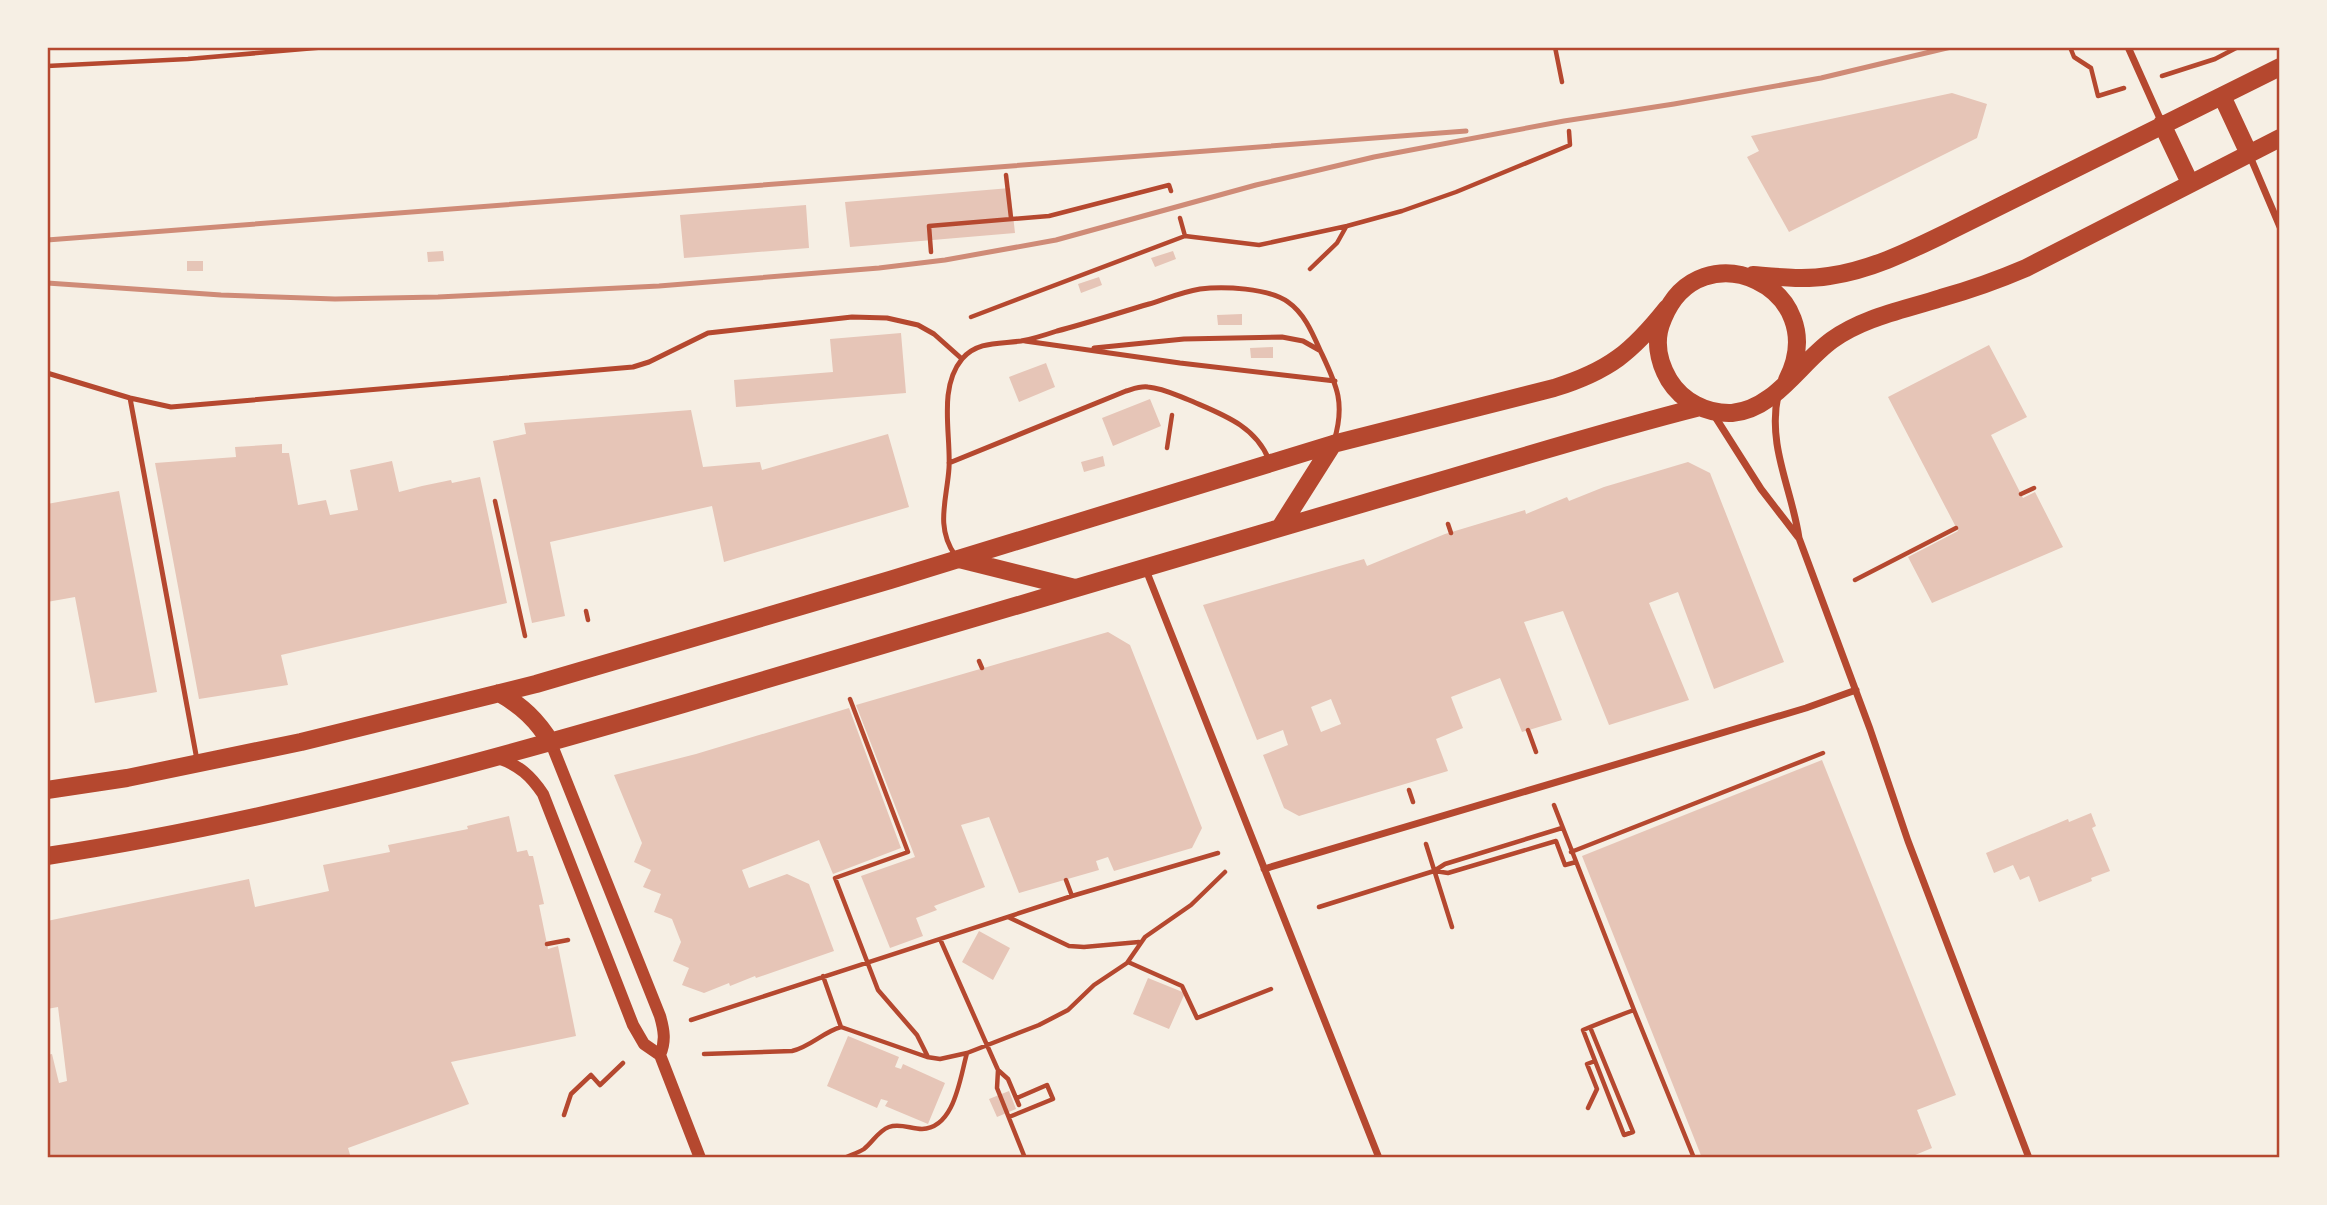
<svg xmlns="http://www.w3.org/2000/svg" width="2327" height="1205" font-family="Figtree,sans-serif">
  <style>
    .building { fill: #e6c5b7; fill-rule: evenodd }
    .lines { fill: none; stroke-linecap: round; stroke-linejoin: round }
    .path { stroke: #b5482f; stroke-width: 4.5 }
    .service { stroke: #b5482f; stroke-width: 5 }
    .minor { stroke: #b5482f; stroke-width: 7 }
    .tertiary { stroke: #b5482f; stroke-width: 12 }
    .primary { stroke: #b5482f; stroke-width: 18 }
    .rail { stroke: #cf8b77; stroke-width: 5 }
    .neatline { fill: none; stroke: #b5482f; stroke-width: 2.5 }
  </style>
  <rect width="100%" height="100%" fill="#f6efe4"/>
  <path class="building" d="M1952,93L1987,104L1977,138L1789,232L1747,157L1759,151L1751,136Z
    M1010,188L1015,233L850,247L845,202Z
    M806,205L809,248L684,258L680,215Z
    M443,251L444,261L428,262L427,252Z
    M1173,251L1176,259L1155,267L1151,258Z
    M187,261H203V271H187Z
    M1099,277L1102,285L1081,293L1078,284Z
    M1242,314V325H1218L1217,315Z
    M901,333L906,393L736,407L734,380L833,372L830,339Z
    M1989,345L2027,417L1991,435L2023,498L2035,492L2063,547L1932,603L1908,557L1958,531L1888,397Z
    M1273,347V358H1251L1250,348Z
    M1046,363L1055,387L1019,402L1009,377Z
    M1150,399L1161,426L1113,446L1102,418Z
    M691,410L703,467L760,462L762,470L888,434L909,507L724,562L712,506L550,542L565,616L532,623L493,441L526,434L524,423Z
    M282,444V453H289L298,505L326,500L330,515L358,510L350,470L392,461L399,492L422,486L451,480L452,483L480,477L507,603L281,655L288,685L199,699L155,463L236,457L235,447Z
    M1103,456L1105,466L1084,472L1081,462Z
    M1688,462L1710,473L1784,662L1714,689L1678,592L1649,603L1689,700L1609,725L1563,611L1524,622L1562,720L1522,732L1500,678L1451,697L1463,728L1436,739L1448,771L1299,816L1284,808L1263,755L1288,745L1283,730L1257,740L1203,605L1364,559L1367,566L1445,534L1525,510L1526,514L1567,497L1569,501L1604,487ZM1331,699L1341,724L1321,732L1311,707Z
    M119,491L157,692L95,703L75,597L47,602V504Z
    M1108,632L1130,645L1202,828L1192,848L1114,871L1108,857L1096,861L1099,870L1019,893L989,817L961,825L985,887L934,906L937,910L916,918L923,936L890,948L861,876L915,857L856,705Z
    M849,708L901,848L833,874L819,840L742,870L749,888L787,874L809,884L834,951L756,978L755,976L730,986L729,983L704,993L682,985L689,968L673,961L681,942L672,919L654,912L661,894L643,887L651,870L634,862L642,843L614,775L696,754Z
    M1822,760L1956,1095L1917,1110L1932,1148L1908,1158H1702L1582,856Z
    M2091,813L2096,826L2092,828L2110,871L2091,878L2092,881L2039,902L2029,876L2020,880L2013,865L1994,873L1986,853L2068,819L2069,822Z
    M509,816L517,852L527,850L529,856H533L544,904L539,905L548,949L558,946L576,1036L451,1062L469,1104L348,1148L351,1158H47V1055L52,1054L59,1083L67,1081L58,1007L47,1009V921L249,879L255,907L329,891L323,865L390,852L388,845L468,829L467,826Z
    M979,931L1010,948L993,980L962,962Z
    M1148,978L1185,993L1169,1029L1133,1014Z
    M848,1036L899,1057L895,1067L901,1069L903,1064L945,1083L928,1124L885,1106L888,1101L881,1099L877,1108L827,1086Z
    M1009,1091L1016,1109L997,1117L989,1099Z"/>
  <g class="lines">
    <path class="path" d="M1555,47L1562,82
      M2070,47L2074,57L2091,68L2098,96L2124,88
      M47,66L188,59L327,47
      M2162,76L2215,59L2238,47
      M1006,175L1011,218
      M1180,218L1185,236
      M931,252L929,226L1049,216L1169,185L1171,191
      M1310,269L1337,243L1346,227
      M971,317L1185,236L1259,245L1347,226L1402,211L1456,192L1570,145L1569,131
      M1167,448L1172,415
      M2021,494L2034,488
      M495,501L525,636
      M1448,524L1451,533
      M1855,580L1956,528
      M586,611L588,620
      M979,661L982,668
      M850,699L908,852L835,878L878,990L917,1035L928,1057
      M1528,730L1536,752
      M1409,790L1413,802
      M1554,805L1634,1010
      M1426,844L1452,927
      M1571,852L1823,753
      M1435,871L1448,873L1556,841L1565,865L1576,862
      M1066,880L1072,896
      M1319,907L1434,871L1445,864L1562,828
      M1008,917L1069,946L1084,947L1139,942
      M940,939L998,1070
      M547,944L568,940
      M1128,962L1182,986L1197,1018L1271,989
      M823,976L841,1027
      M691,1020L1072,896L1218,853
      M1590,1027L1633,1132L1624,1135L1583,1030C1600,1023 1617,1016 1634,1010L1694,1158
      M704,1054L792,1051C810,1047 823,1032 841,1027L927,1057L940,1059L967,1053L1039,1025L1068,1010L1094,985L1127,963L1145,937L1191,905L1225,872
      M1019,1105L1008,1079L998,1070L997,1088L1025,1158
      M1588,1108L1597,1089L1587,1064L1595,1061
      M564,1115L571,1094L591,1075L600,1085L623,1063
      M1009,1117L1053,1099L1047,1085L1017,1098
      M844,1158C850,1155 858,1153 864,1149C873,1142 878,1131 889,1127C900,1123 911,1129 922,1129C955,1128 960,1077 967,1053"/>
    <path class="service" d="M1025,341L1180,363L1335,381
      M1094,348L1184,339L1282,337L1303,341L1319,350
      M47,373L130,398L171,407L633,367L649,362L708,333L852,317L887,318L918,325L934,334L962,359
      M130,398L197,760
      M949,463L1126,391C1133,389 1140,386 1148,387C1162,388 1176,395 1189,400C1221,414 1255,425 1269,460
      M955,555C935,527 947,499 949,468C951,434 938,388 962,359C977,341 1000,344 1021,341C1033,339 1045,335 1057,331C1088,323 1118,313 1149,304C1165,299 1182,292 1200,289C1223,286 1269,288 1288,302C1304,313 1312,332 1320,350C1336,384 1346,402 1334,441"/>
    <path class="minor" d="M2128,47L2162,123
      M2249,154L2280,227
      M1778,395C1767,446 1792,489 1799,538L1870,729L1908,841L2029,1158
      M1714,415L1761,489L1798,537
      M1146,570L1379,1158
      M1264,869L1806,708L1856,690"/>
    <path class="tertiary" d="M551,743L660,1016C664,1030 666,1041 660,1055
      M498,758C519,765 531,776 543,794L633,1025L644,1044L660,1055L700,1158"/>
    <path class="primary" d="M2222,96L2249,154
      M2162,124L2190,183
      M1753,275C1778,277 1804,280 1829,276C1871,270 1909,251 1946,233L2280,67
      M1787,380C1834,288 1700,227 1663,319C1654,339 1658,361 1669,380C1682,401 1706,414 1732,413C1775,409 1799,364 1832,340C1864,317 1904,310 1941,298C1970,290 1998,280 2026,268L2280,138
      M1281,526L1333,444
      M959,559L1075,588
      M499,693C522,706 537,720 551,743
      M47,790L127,778L301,742L536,684L890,580L1333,444L1554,388C1609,371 1632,352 1667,308
      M47,856C263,823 474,765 683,704C929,633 1173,558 1419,487C1512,460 1605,431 1700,407"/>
    <path class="rail" d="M47,240L1466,131
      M47,283L221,295L335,299L438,297L659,286L879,268L945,260L1056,240L1256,185L1374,157L1564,121L1674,104L1821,78L1951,47"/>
  </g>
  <rect width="2327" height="1205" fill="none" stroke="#f6efe4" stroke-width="98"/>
  <rect x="49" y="49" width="2229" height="1107" class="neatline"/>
</svg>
